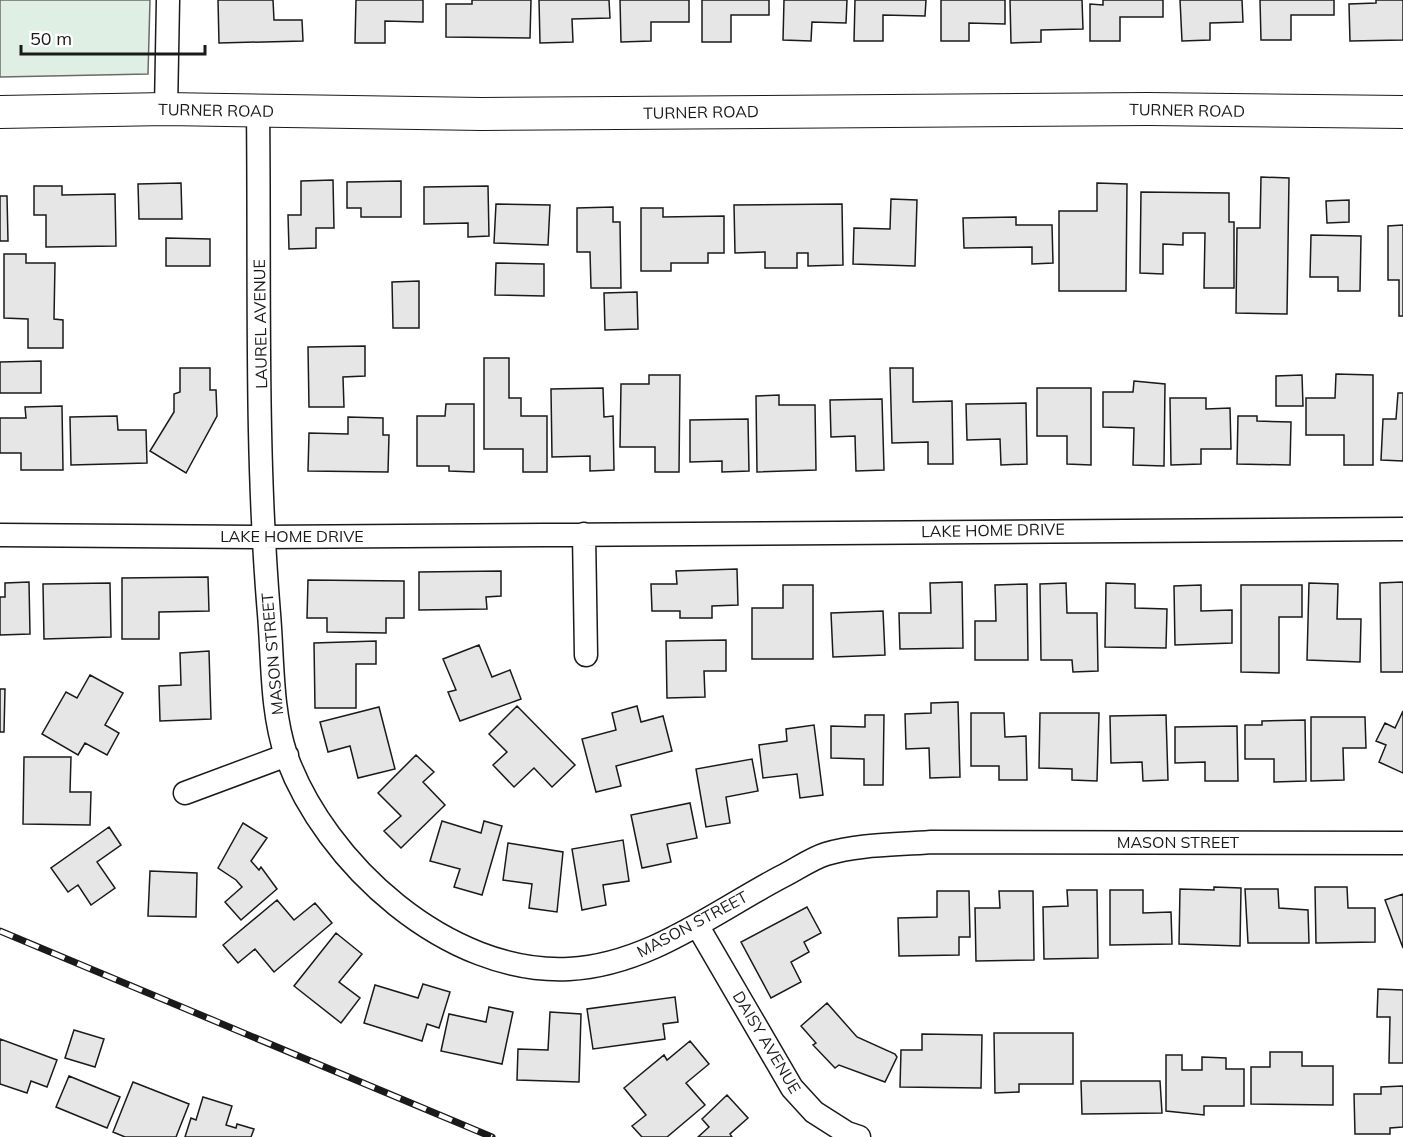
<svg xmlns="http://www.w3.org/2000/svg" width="1403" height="1137" font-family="Mulish,sans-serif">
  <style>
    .green { fill: #e0efe3; stroke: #6a6a6a; stroke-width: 1.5 }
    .building { fill: #e6e6e6; stroke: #1a1a1a; stroke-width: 1.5 }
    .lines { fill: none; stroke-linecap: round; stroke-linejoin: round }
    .street-casing { stroke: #1a1a1a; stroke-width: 25 }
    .secondary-casing { stroke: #1a1a1a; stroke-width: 34 }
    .street { stroke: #fff; stroke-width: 22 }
    .secondary { stroke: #fff; stroke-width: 32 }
    .rail-casing { stroke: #1a1a1a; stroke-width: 7 }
    .rail { stroke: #fff; stroke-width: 4.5; stroke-dasharray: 14; stroke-linecap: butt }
    .labels { text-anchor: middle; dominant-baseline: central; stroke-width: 4.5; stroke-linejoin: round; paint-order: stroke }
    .street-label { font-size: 16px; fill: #1a1a1a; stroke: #fff }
  </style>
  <rect width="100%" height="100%" fill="#fff"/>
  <path class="green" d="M0,0H150L148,74L0,77Z"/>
  <path class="building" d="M218,0H273L274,20H302L303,41L219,43Z
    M356,0H423V22L385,21V43H355Z
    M472,0H531L530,38L446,37V4H472Z
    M539,0H609L610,18L572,19L573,42L540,43Z
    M620,0H689V22H651V41L621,42Z
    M702,0H769V15H731V42H702Z
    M784,0H847L846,23L812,22L811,41L783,40Z
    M855,0H926L925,16L883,15V41H854Z
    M941,0H1005V24L969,23V41H941Z
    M1010,0H1082L1083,29L1041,30V42L1011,43Z
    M1103,0H1163V17H1120V41H1090V4L1103,5Z
    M1180,0H1242L1243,22L1210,23V40L1182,41Z
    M1260,0H1334V15H1291V40H1261Z
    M1376,0H1403V40L1350,41L1349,4L1376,3Z
    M1261,177L1289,178L1287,314L1236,313L1237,228H1260Z
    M333,180L334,228H316V248L289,249L288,215H301V181Z
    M401,181V217H361V208H347V182Z
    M181,183L182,219H139L138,184Z
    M1097,183L1127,184L1126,291H1059V211H1097Z
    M34,186H62V195L115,194L116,246L46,247V215H34Z
    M488,186L489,236L468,237V223L424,224V187Z
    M1141,192L1229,193V222H1234V288H1204L1205,233H1183V245L1163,244V274L1140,273Z
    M0,196H7L8,241H0Z
    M891,199L917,200L915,266L853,264L854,228L890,229Z
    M1349,200V222L1327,223L1326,201Z
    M496,204L550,205L548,245L494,243Z
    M842,204L843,265L808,266V253H797V268H765V252L735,253L734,205Z
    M613,207V222H620L621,288H591L590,252H577V208Z
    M641,208H663V217L724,216V253H708V263H671V271H641Z
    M1016,217V225H1052L1053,263L1032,264V247L964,248L963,218Z
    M1403,225V316H1399V280H1388V226Z
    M1311,235L1361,236L1360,291H1338V277H1310Z
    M166,238L210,239V266H166Z
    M4,254H26V263H55L54,319L63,320V348H28V319L4,318Z
    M496,263L544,264V296L495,295Z
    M419,281V328H393L392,282Z
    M637,292L638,329L605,330L604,293Z
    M365,346V376L343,377L344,407H309L308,347Z
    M484,358H509V398H521V416H547V472H523V449H484Z
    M41,361V393H0V362Z
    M180,368H210V390H216L217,416L186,473L150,451L174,412V394L180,392Z
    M890,368H913V402L952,401L953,464H928V442L892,443Z
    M1336,374L1373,375V465H1344V435H1306V398H1335Z
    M649,375H680L679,472H655V447H620L621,384H649Z
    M1302,375L1303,406H1276V376Z
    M1134,381L1165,384L1164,466L1133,465L1134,428L1103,427V392H1133Z
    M603,388L604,417L613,416L614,470L590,471V456L552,457L551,389Z
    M1037,388H1091V465L1067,464V436H1037Z
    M1398,393H1403V461L1381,460L1383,419H1396Z
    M779,395V405H815L816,470L757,472L756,396Z
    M1170,398H1206V409L1230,408L1231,449H1201V464L1171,465Z
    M882,399L884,470L856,471L855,436L831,437L830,400Z
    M1026,403L1027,464L1001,465L1000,439L967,440L966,404Z
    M446,404H474V472L449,471V466H417V416H445Z
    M62,406L63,470H21V453H0V418H26L25,407Z
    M117,416L118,430H146L147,463L71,465L70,417Z
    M1238,416H1257V421L1291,422L1290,465L1237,464Z
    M348,417L383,418V435H389L388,472L308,471L309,433L348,434Z
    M748,419L749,471L722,472V461L690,462V420Z
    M737,569L738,605L712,606V618H680V611H652L651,584H677L676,571Z
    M501,571V596L486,597L487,609L419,610V572Z
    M208,577L209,611L159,612V639H122V578Z
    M308,580L404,581V618H386V633L327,632V618H307Z
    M29,582L30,634L0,635V597H5V583Z
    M962,582L963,648L900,649L899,613H931L930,583Z
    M1403,582V672H1381L1380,583Z
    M110,583L111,637L44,639L43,584Z
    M1066,583L1067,613H1097L1098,671L1073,672L1072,660H1041L1040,584Z
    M1106,583L1135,584V608L1167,609L1166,648L1105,647Z
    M1309,583L1338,584L1337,619H1361L1360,662L1307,660Z
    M1027,584L1028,660H975V621H996L995,585Z
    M783,585H813V659H752V608H783Z
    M1201,585V611L1232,610V643L1175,645L1174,586Z
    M1241,585H1302V617H1279V673L1241,672Z
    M883,611L885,655L833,657L831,613Z
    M726,640V671H704L705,697L667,698L666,641Z
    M376,641V664H356V708H315L314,643Z
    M479,645L492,677L510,670L521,699L460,721L448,692L456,690L443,659Z
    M209,651L211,719L160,721L159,686L181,685L180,653Z
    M90,675L123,693L105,725L119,733L107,755L85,743L78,755L42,734L66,692L77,698Z
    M0,689H5L4,732H0Z
    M958,702L960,777L930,778L929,748L906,749L905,714L931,713V703Z
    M517,706L575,765L552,787L534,768L514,787L493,765L507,752L489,734Z
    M637,706L641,722L663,716L672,751L616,766L621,786L596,792L582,739L616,730L612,713Z
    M379,707L395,769L358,778L350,746L328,752L320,722Z
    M1403,711V773L1379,762L1386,745L1376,741L1385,723L1395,728Z
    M971,713H1004L1005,737L1026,736L1027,780H999V766H971Z
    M1040,713H1099L1097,781L1072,780V769L1039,768Z
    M865,715H884L883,785H864V759L831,758V726L865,727Z
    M1166,715L1168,780L1143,781L1142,762L1111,763L1110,716Z
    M1311,717H1365L1366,748H1343L1344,780L1311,781Z
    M1305,720L1306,781L1274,782V759H1245V725H1262V721Z
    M814,725L823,795L800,798L797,774L763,778L759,745L787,741L786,729Z
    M1237,726L1238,781H1205V762L1175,763V727Z
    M416,755L434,772L423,782L445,805L401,848L384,831L401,816L378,793Z
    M24,757H71L70,792H91L90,825L23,824Z
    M752,759L758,791L726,797L730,823L706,827L696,769Z
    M690,803L697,838L667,844L671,862L642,868L631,815Z
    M442,821L481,833L484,821L502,826L482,895L454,887L460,869L430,861Z
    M243,823L267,838L251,861L259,870L261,867L277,889L241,920L225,902L242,887L236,880L218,868Z
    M109,827L121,845L97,862L115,888L91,905L78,885L68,892L51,868Z
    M623,840L629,881L603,885L606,905L582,910L572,849Z
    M508,843L563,852L557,912L529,908L532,884L503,880Z
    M150,871L197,873L196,917L148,916Z
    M1214,887L1241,888L1240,946L1179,944L1180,889L1214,890Z
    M1315,887H1347L1348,908H1375V942L1316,943Z
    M1245,889H1278L1279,908L1308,910L1309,943H1248Z
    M1067,890H1097L1098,958L1044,959L1043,907L1068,906Z
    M1110,890H1143V913L1171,912L1172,944L1110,945Z
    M937,891H969L970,937H959V955L899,956L898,918L937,917Z
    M999,891H1033L1034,960L976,961L975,908H1000Z
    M1403,894V948L1385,900Z
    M277,900L294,920L315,903L332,923L274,972L255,949L238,963L223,945Z
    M807,907L821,933L804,942L809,952L791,962L801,982L771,998L741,942Z
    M336,933L362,954L339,982L360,998L341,1023L294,986Z
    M423,984L450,992L439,1028L427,1024L422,1041L364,1023L375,985L418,998Z
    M1378,989L1403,990V1063H1389L1390,1017H1377Z
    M675,997L678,1022L663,1024L665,1039L593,1049L587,1009Z
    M827,1003L857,1037L895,1054L897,1057L885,1082L839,1065L835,1068L813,1045L816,1043L801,1026Z
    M489,1007L513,1012L502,1064L441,1051L449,1014L486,1022Z
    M550,1012L581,1014L579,1082L517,1080L518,1049L548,1050Z
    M74,1030L104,1039L95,1067L65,1058Z
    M994,1033H1073V1084H1019V1092L995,1093Z
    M922,1034L982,1035L981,1088L900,1087L901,1050H922Z
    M0,1039L57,1060L47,1087L31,1081L27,1093L0,1084Z
    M690,1041L709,1064L686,1083L705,1105L667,1137H642L632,1126L646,1115L624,1088L664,1055L667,1060Z
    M1270,1052H1302V1066H1333V1105L1251,1104V1067H1270Z
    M1166,1055H1182V1070H1202V1057L1226,1058V1069H1244V1106H1204V1115L1166,1111Z
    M69,1076L120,1097L107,1128L56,1107Z
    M1081,1081H1160L1162,1113L1082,1114Z
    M133,1082L189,1104L176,1137H125L113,1132Z
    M1403,1086V1127L1390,1128V1134H1355L1354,1094H1381V1087Z
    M727,1095L748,1118L730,1134L732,1137H698L709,1127L702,1119Z
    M203,1097L232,1106L226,1125L236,1128L237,1124L254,1129L251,1137H185L191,1118L196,1120Z"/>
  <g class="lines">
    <defs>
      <path id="street" d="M166,109L168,0
        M258,110C260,278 255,447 269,614C273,661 271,710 286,755C325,864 448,975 569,969C648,965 713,913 781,877C796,870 810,859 826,854C859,844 896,845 931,842L1403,843
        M584,534L586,655
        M0,535L262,537L1403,529
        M185,793L287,755
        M697,925L792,1088L814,1112L847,1133L859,1137"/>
      <path id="secondary" d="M0,112L166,109L482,114L1148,109L1403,112"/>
    </defs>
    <use href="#street" class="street-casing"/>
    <use href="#secondary" class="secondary-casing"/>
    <use href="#street" class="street"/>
    <use href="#secondary" class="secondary"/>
    <defs>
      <path id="rail" d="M0,931L492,1137"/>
    </defs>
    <use href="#rail" class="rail-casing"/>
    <use href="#rail" class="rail"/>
  </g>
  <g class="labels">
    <g class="street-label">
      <text transform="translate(216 110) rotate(1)">TURNER ROAD</text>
      <text transform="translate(1187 110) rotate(1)">TURNER ROAD</text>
      <text transform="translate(701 112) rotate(-1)">TURNER ROAD</text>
      <text transform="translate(260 324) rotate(-91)">LAUREL AVENUE</text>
      <text transform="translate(993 530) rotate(-1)">LAKE HOME DRIVE</text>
      <text x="292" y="536">LAKE HOME DRIVE</text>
      <text transform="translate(272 654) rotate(-95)">MASON STREET</text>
      <text x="1178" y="842">MASON STREET</text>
      <text transform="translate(692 924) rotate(-28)">MASON STREET</text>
      <text transform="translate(767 1042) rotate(59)">DAISY AVENUE</text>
    </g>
  </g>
  <path d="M21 45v9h184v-9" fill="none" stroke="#1a1a1a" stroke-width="3"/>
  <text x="30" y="45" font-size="18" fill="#1a1a1a" stroke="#ffffff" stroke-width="4.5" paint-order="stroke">50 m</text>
</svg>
